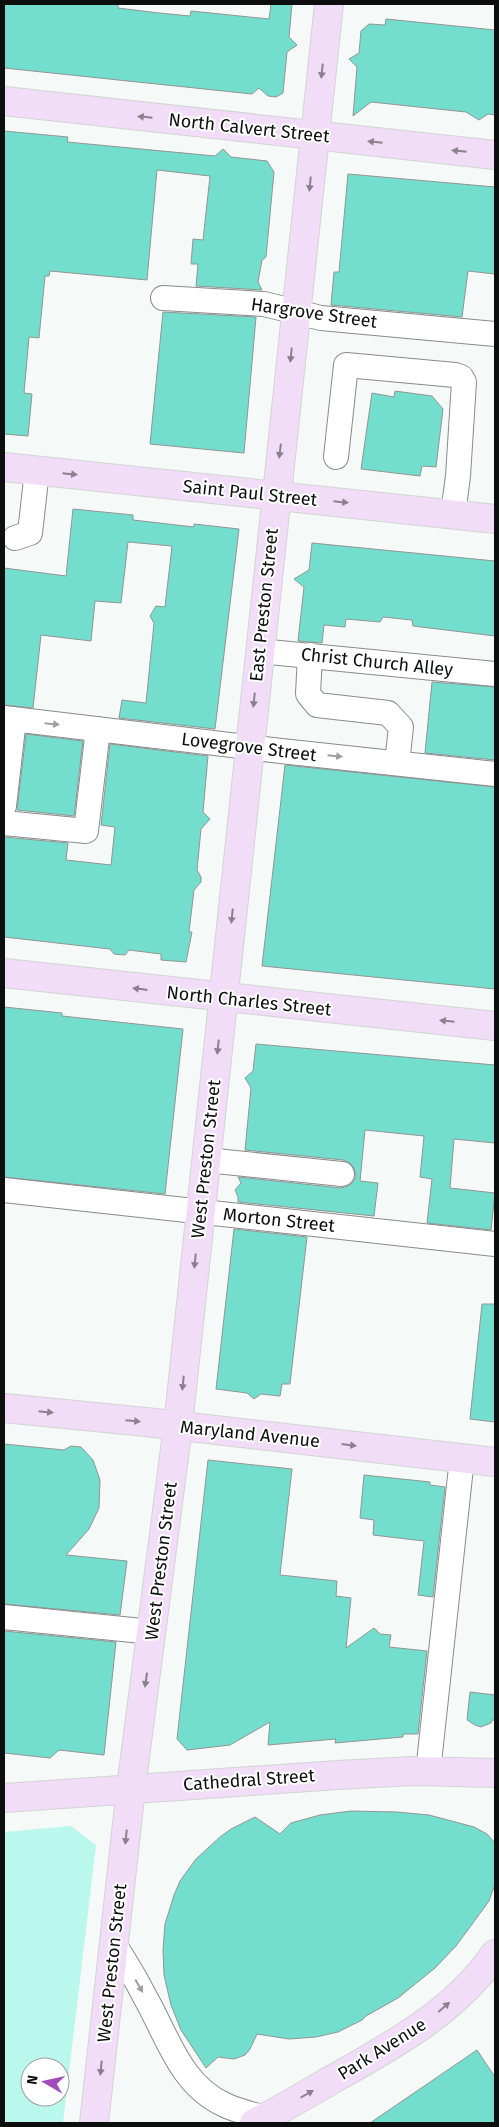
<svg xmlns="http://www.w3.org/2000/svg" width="499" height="2127" font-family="'Fira Sans',sans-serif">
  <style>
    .green { fill: #baf7ec; fill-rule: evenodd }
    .building { fill: #74dece; stroke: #919594 }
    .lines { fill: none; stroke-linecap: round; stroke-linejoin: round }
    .minor-casing { stroke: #888c8b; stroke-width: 26 }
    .major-casing { stroke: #d3d4d4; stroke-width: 30 }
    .minor { stroke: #fff; stroke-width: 24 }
    .major { stroke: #f1ddf7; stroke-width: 28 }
    .oneway { fill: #8a808e }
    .oneway2 { fill: #9e9f9f }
    .labels { text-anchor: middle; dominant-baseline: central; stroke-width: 4; stroke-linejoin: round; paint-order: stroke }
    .street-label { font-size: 18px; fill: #0d0f0e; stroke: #fff }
  </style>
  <rect width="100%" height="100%" fill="#f5f9f8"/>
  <path class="green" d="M71,1826L96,1845L63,2123H4V1832ZM30,2067H60V2097H30Z"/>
  <path class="building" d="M4,4H118V8L159,13L190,16L191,11L269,19L271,4H292L289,37L297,45L287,52L283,93L276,97L268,96L259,88L252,94L4,68Z
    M386,19L495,30V115L488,114L479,120L466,112L371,102L353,116L357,67L349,59L359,53L361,31L369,24L385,25Z
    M4,131L68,137L67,142L215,156L223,149L231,157L267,161L274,172L266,257L262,260L258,282L262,290L196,286L198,264H191L193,239L203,240L210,176L157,170L147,280L50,271L49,276H45L39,338L29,337L24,393L32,394L28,436L4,434Z
    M348,174L495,187V274L468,271L462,317L331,305L334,272H339Z
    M163,312L256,317L244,453L150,444Z
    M395,391L432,396L443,409L436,467L422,466L420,476L361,469L372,393L394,397Z
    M73,509L133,515V520L194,527V524L239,529L215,729L119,718L122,700L146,703L154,623L150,616L156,606L165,607L172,546L128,542L121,603L95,601L91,641L41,635L33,708L4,705V568L66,576Z
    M312,543L495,561V636L413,626L412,620L383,617L380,622L346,619L345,627L324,625L322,643L298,641L304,587L294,579L309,570Z
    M432,682L495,687V760L425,753Z
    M26,734L83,741L74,816L17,810Z
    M110,744L208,756L203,812L210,819L201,829L197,870L201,877V882L194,890L189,932H192L186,962L161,960V954L129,950L125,955L114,954L110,949L4,937V837L68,843L66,860L111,865L115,827L101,825Z
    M285,765L495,787V989L262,966Z
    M4,1007L62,1013V1016L183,1029L165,1194L4,1177Z
    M256,1044L495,1065V1143L454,1139L450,1188L495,1193L491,1230L427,1223L432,1179L420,1177L424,1136L365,1130L360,1181L378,1183L374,1216L238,1202V1197L235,1190L241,1183L238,1177L341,1188L348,1186L353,1182L356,1176L354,1168L350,1163L343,1160L245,1150L251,1088L245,1078L253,1071Z
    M234,1229L307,1237L290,1384H282L280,1396L261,1394L254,1399L247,1393L216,1389Z
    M482,1304H495V1422L470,1419Z
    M4,1444L64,1450L71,1446L81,1447L93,1460L100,1480L99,1508L89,1529L66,1555L127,1561L120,1615L4,1604Z
    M208,1460L292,1469L280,1575L337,1581L336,1596L351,1598L346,1648L374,1628L380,1634L391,1635L389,1647L427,1651L418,1734H403V1737L335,1743L336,1739L268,1745L270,1722L230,1745L187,1750L177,1739Z
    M364,1475L430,1482V1485L445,1487L433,1597L418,1595L424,1541L373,1535L374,1520L360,1518Z
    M4,1631L116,1642L104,1755L59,1750L50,1758L4,1753Z
    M470,1692L495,1695V1720H492L491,1723L481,1727L475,1725L467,1720Z
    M351,1811L397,1812L429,1815L474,1827L487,1834L495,1843V1884L489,1901L456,1946L435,1968L398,1998L366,2016L362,2020L338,2032L316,2037L289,2039L257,2034L250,2049L245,2055L234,2059L218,2057L206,2068L181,2030L171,2005L164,1975L163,1950L165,1924L174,1895L180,1881L196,1859L220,1837L231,1829L255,1817L280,1834L291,1823L320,1815Z
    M477,2050L495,2077V2123H370Z"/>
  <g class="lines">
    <defs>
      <path id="minor" d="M163,298L264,304L321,318L495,334
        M336,457L346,365L455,375L461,377L464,382L458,476L453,514
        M15,538L30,533L37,471
        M259,651L495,674
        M310,655L308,694L317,705L388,713L401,727L397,763
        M4,718L281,751L495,774
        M4,806L14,719
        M4,823L86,831L98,729
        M206,1160L342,1174
        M4,1190L495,1244
        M4,1617L152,1632
        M428,1772L462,1458
        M114,1944C125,1961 136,1979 145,1997C167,2035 180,2085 225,2105C237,2111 252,2114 265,2118"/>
      <path id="major" d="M4,101L495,155
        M4,467L495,519
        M4,973L495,1026
        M4,1408L146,1422L495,1462
        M4,1798L338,1775L413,1771L495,1773
        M94,2123L131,1788L178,1426L329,4
        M254,2123C281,2110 307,2094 333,2079C392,2046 456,2011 495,1954"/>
    </defs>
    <use href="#minor" class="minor-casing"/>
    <use href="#major" class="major-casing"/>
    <use href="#minor" class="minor"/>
    <use href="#major" class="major"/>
  </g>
  <defs><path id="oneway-solid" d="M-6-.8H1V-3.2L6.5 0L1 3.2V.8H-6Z" transform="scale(1.25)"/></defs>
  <g class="oneway">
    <use href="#oneway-solid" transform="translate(322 71) rotate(96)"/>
    <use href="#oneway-solid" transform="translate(145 117) rotate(-174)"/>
    <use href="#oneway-solid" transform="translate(375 142) rotate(-174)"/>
    <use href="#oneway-solid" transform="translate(459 151) rotate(-174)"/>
    <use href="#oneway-solid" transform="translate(310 184) rotate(96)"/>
    <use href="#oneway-solid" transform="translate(291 355) rotate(96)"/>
    <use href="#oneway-solid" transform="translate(280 451) rotate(97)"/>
    <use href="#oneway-solid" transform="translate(70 474) rotate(6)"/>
    <use href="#oneway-solid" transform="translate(341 502) rotate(6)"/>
    <use href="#oneway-solid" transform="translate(254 700) rotate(96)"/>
    <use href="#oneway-solid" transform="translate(232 916) rotate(96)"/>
    <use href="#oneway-solid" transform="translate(140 989) rotate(-173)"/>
    <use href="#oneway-solid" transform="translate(447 1021) rotate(-174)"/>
    <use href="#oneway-solid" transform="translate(218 1047) rotate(96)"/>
    <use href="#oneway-solid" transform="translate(195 1261) rotate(96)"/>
    <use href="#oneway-solid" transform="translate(183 1383) rotate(96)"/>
    <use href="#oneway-solid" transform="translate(46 1412) rotate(6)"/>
    <use href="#oneway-solid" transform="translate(133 1421) rotate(5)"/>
    <use href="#oneway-solid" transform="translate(349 1445) rotate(7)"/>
    <use href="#oneway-solid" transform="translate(146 1680) rotate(98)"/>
    <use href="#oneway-solid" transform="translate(126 1837) rotate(96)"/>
    <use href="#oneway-solid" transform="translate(444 2007) rotate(-41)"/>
    <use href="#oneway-solid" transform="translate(101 2068) rotate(96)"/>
    <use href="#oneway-solid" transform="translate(307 2094) rotate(-30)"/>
  </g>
  <g class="oneway2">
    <use href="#oneway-solid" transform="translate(52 724) rotate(6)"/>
    <use href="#oneway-solid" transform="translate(335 756) rotate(6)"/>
    <use href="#oneway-solid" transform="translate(139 1986) rotate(60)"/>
  </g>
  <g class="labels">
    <g class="street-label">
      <text transform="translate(249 128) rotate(6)">North Calvert Street</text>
      <text transform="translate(314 313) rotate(8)">Hargrove Street</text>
      <text transform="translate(250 493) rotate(6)">Saint Paul Street</text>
      <text transform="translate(264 605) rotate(-84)">East Preston Street</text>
      <text transform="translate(377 662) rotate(6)">Christ Church Alley</text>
      <text transform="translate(249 747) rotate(7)">Lovegrove Street</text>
      <text transform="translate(249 1001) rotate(6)">North Charles Street</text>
      <text transform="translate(206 1159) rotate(-84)">West Preston Street</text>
      <text transform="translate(279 1220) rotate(6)">Morton Street</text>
      <text transform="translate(250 1434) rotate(6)">Maryland Avenue</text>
      <text transform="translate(161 1561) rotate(-83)">West Preston Street</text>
      <text transform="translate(249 1780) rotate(-4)">Cathedral Street</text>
      <text transform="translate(112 1963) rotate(-84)">West Preston Street</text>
      <text transform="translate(382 2049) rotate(-32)">Park Avenue</text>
    </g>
  </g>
  <rect width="499" height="2127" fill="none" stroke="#0d0f0e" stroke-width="10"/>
  <g transform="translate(45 2082) rotate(279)"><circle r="24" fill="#ffffff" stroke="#9e9f9f"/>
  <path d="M0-4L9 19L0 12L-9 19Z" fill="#a04cba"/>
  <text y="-8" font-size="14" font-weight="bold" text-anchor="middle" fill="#0d0f0e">N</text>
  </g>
</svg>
